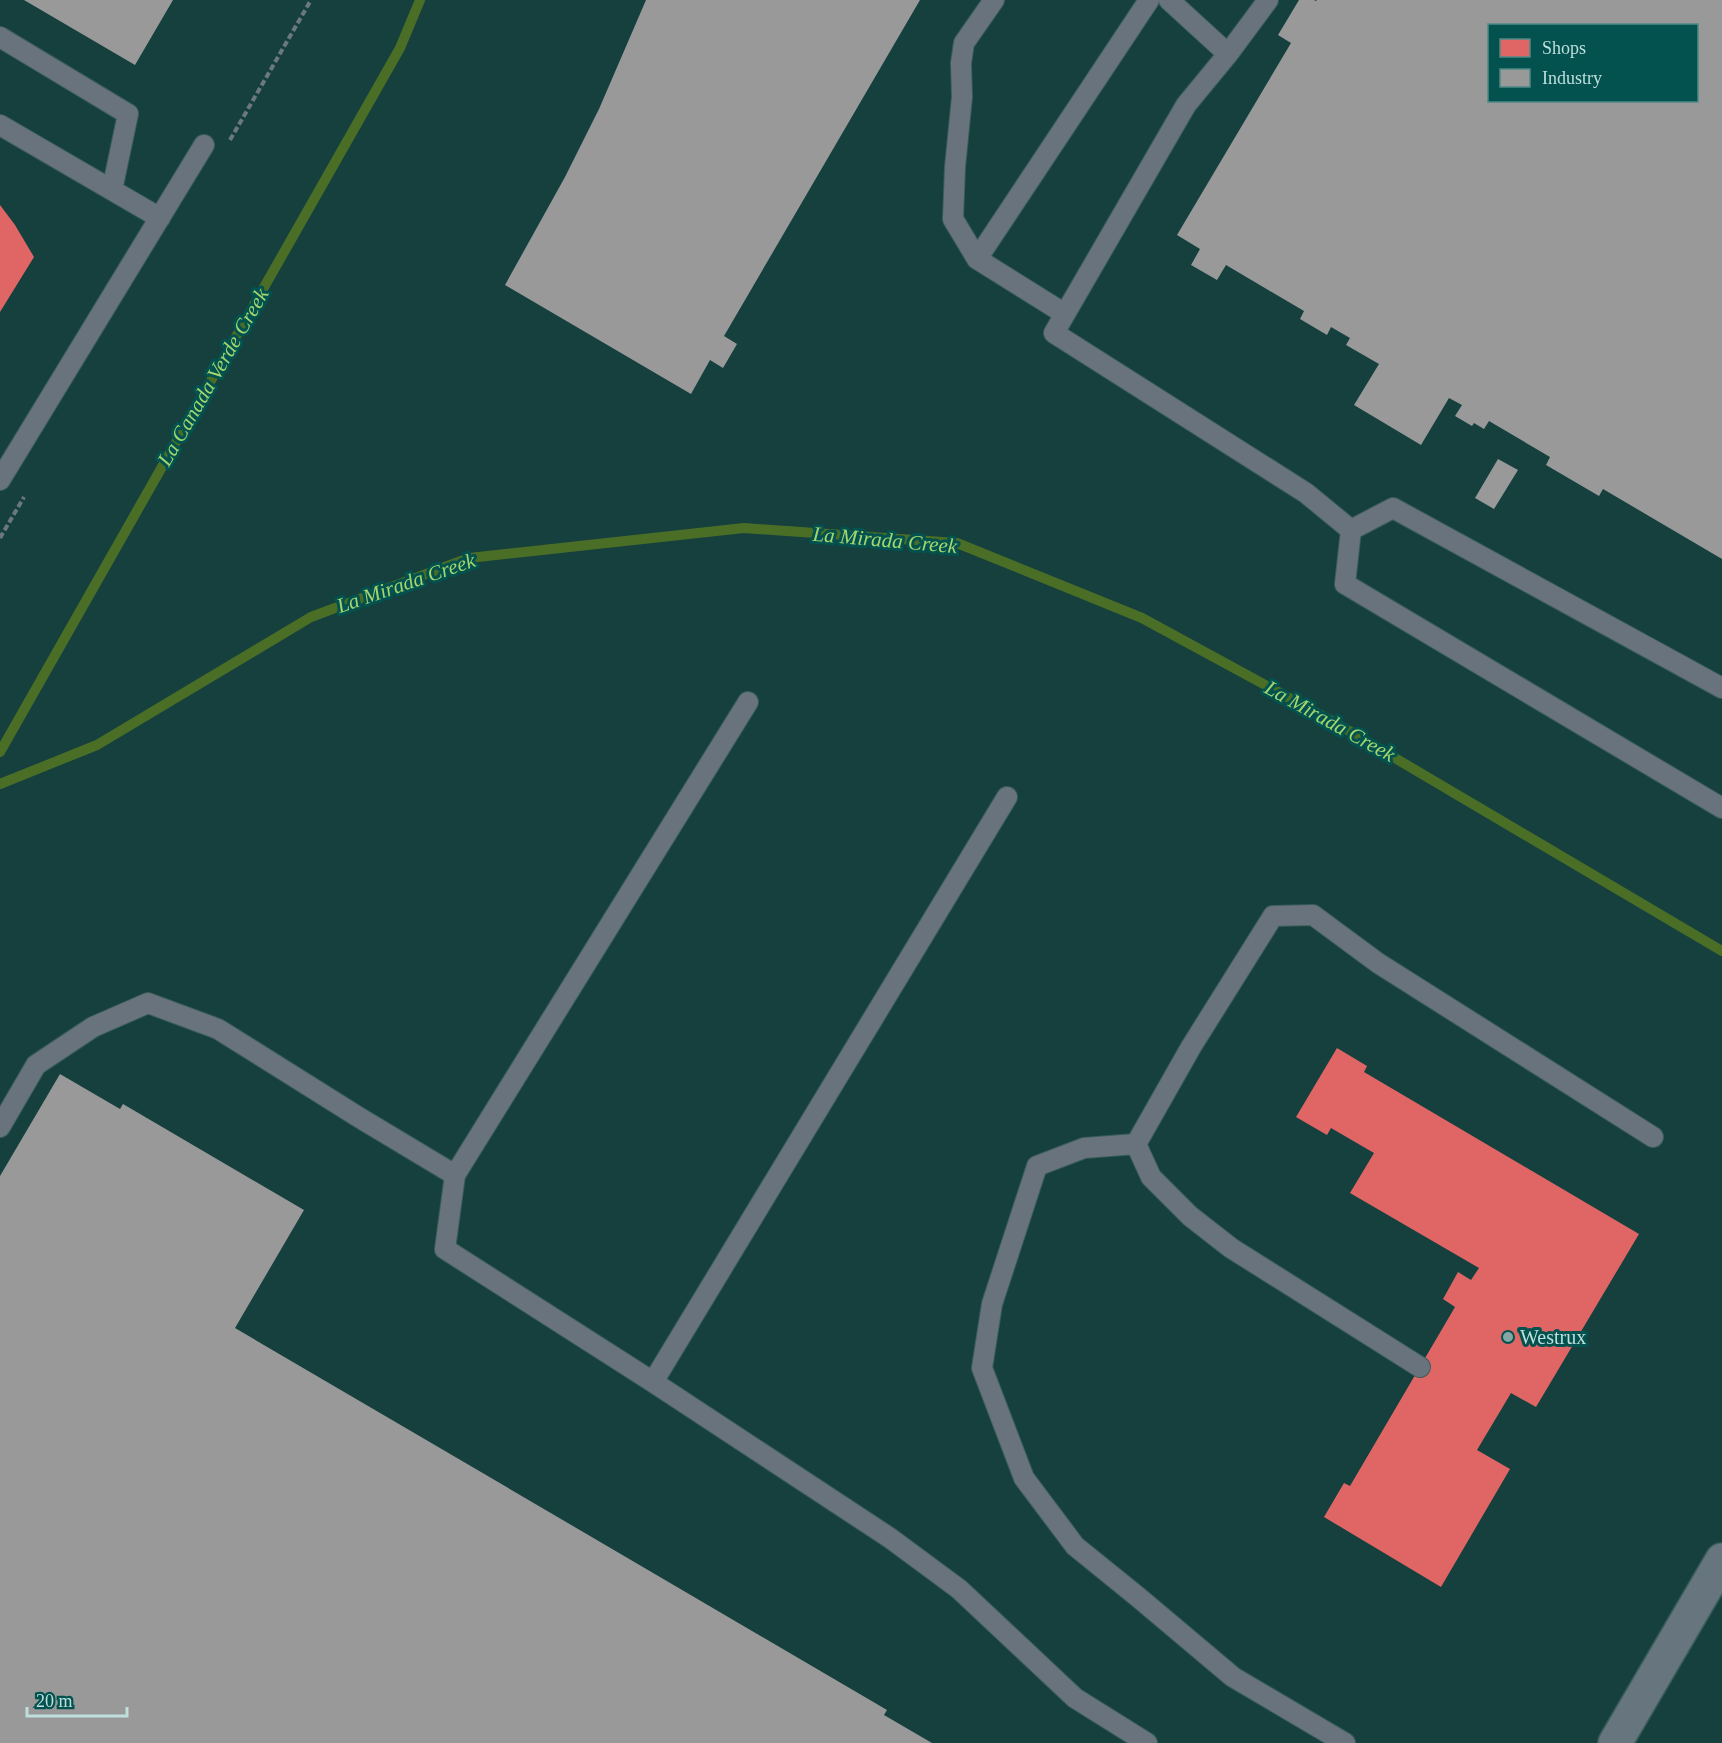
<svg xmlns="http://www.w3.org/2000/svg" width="1722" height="1743" font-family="'Times New Roman',serif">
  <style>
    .shops { fill: #e06666 }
    .industry { fill: #999; fill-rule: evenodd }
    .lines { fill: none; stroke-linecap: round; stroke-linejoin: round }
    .stream { stroke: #4b6e26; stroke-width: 10 }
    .lane-casing { stroke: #3a5d5a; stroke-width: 22 }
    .secondary-casing { stroke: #3a5d5a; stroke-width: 36 }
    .path { stroke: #6b787f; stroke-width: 4; stroke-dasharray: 6 3; stroke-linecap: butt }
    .lane { stroke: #69737e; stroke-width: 20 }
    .secondary { stroke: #67757f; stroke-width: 33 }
    .poi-dot { fill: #84a7a5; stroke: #03524f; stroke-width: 2 }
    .labels { text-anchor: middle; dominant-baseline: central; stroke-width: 6; stroke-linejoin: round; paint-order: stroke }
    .poi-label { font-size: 20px; fill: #bfdfdc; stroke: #03524f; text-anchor: start }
    .water-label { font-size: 21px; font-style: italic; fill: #a4d66d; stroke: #03524f }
  </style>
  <rect width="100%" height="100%" fill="#15403e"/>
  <path class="shops" d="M0,205L15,225L34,257L0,312Z
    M1337,1048L1367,1066L1364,1072L1639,1234L1536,1407L1511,1393L1477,1450L1510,1469L1441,1587L1324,1517L1344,1483L1350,1486L1455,1307L1443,1299L1458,1272L1471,1280L1479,1268L1350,1193L1374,1153L1331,1128L1327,1135L1296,1117Z"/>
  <path class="industry" d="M24,0H173L135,65Z
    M646,0H920L724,336L737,344L723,368L710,360L691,394L505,285L565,177L599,109Z
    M1299,0H1314L1316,1L1317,0H1722V559L1603,489L1599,496L1546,465L1550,457L1489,421L1484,429L1474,423L1472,426L1455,416L1462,405L1449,398L1421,445L1354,405L1379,364L1346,345L1350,338L1331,327L1327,335L1300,319L1304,311L1226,265L1217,280L1191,265L1200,249L1177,235L1291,43L1278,35ZM1490,26H1696V100H1490Z
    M1498,459L1518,470L1494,509L1475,498Z
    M60,1074L120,1109L123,1104L304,1210L235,1328L887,1710L884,1715L932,1743H0V1176Z"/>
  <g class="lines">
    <path class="stream" d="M0,752L400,48L420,0
      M0,784L97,745L311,617L469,558L744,528L957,543L1142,618L1339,725L1722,951"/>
    <defs>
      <path id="lane" d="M994,0L964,43L961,63L962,97L955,167L953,219L977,259L1065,314
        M1169,0L1228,54L1186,105L1054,333L1306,493L1351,530
        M0,37L128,114L112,190
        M1228,54L1268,0
        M0,125L160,218
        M977,259L1149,0
        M0,480L204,145
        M1722,688L1393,508L1351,530L1345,584L1722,808
        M748,702L455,1175L445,1249L653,1382L890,1538L959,1589L1075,1698L1147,1743
        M0,1127L36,1065L93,1027L148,1003L218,1029L360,1118L455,1175
        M1136,1144L1151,1177L1190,1216L1231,1248L1420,1367
        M653,1382L1007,797
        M1345,1743L1233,1677L1138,1597L1075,1546L1024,1478L982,1368L992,1304L1037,1166L1084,1148L1136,1144L1191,1047L1273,916L1313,915L1378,963L1653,1137"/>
      <path id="secondary" d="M1615,1743L1722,1560"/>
    </defs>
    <use href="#lane" class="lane-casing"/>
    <use href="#secondary" class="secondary-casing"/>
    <path class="path" d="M230,140L311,0
      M0,538L24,497"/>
    <use href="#lane" class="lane"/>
    <use href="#secondary" class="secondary"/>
  </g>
  <circle class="poi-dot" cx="1508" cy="1337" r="6"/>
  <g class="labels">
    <g class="poi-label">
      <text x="1520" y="1337">Westrux</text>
    </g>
    <g class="water-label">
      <text transform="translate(213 377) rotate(-60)">La Canada Verde Creek</text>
      <text transform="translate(885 540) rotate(5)">La Mirada Creek</text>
      <text transform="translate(406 583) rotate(-19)">La Mirada Creek</text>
      <text transform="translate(1330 721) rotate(29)">La Mirada Creek</text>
    </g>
  </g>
  <rect x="1488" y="24" width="210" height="78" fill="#03524f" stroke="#4e8a87" stroke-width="1.5"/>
  <rect x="1500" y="39" width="30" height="18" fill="#e06666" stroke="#4e8a87" stroke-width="1.5"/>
  <text x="1542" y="54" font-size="18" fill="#bfdfdc">Shops</text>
  <rect x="1500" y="69" width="30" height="18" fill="#999999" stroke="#4e8a87" stroke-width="1.5"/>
  <text x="1542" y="84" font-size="18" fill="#bfdfdc">Industry</text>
  <path d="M27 1707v9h100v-9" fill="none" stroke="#bfdfdc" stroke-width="3"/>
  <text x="36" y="1707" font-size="18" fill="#bfdfdc" stroke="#03524f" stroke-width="4.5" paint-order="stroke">20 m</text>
</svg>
